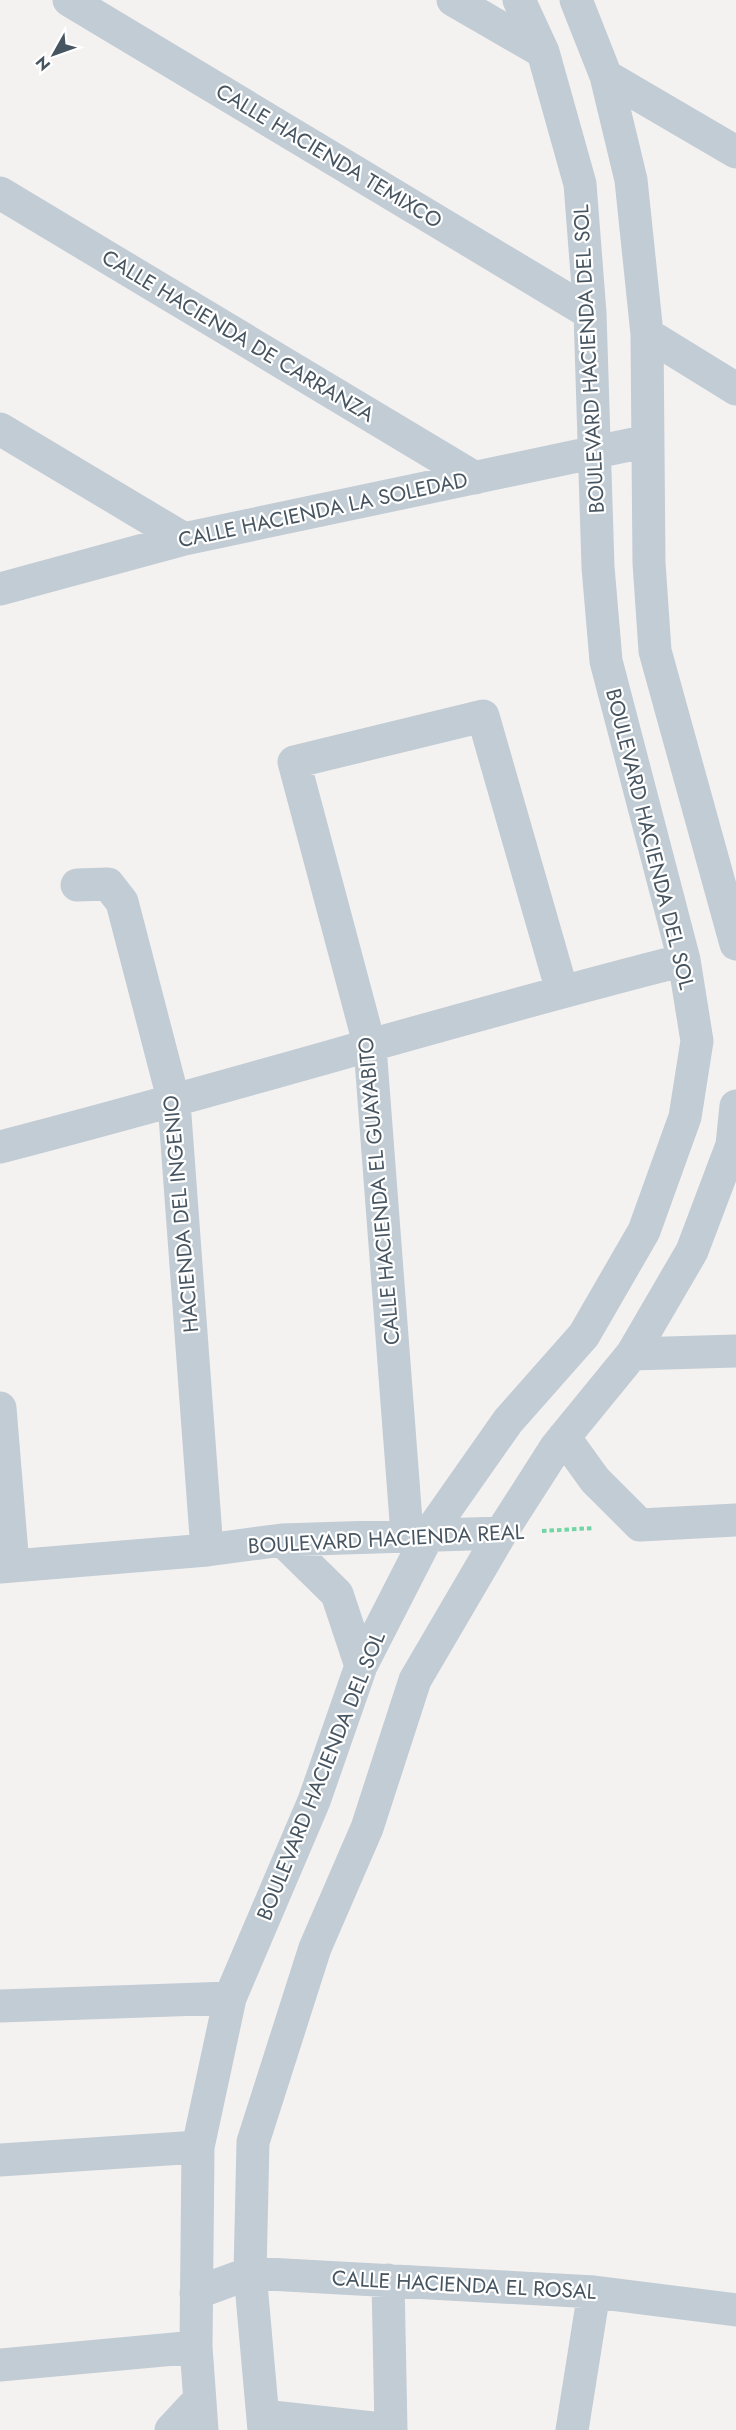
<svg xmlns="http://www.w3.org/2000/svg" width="736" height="2430" font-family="Jost,sans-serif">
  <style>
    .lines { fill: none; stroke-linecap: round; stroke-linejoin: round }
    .path { stroke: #72d5a4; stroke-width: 4; stroke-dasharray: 4.5 3; stroke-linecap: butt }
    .minor { stroke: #c1ccd4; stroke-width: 33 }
    .labels { text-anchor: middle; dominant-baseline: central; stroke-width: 4.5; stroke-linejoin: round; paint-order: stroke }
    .street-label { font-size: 21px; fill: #475561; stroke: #fff }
  </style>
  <rect width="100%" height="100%" fill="#f4f1f1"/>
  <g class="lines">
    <path class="path" d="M542,1531L594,1528"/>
    <path class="minor" d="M69,0L590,313
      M453,0L543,52
      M576,0L606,76L631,180L647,334L649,563L655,651L736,944
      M606,76L736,152
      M0,193L475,478
      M647,334L736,389
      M0,429L184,539
      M0,589L184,539L648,441
      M77,885L108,884L122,902L174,1102L207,1550
      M0,1147C229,1088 455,1018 684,960
      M632,1354L736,1351
      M0,1408L13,1566
      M564,1437L595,1480L640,1525L736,1520
      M407,1534L370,1047L294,762L483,716L562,991
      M282,1540L337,1594L361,1666
      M0,1567L207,1550L282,1540L501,1533
      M0,2006L230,1998
      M0,2160L198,2147
      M388,2280L391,2430
      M196,2293L250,2273L594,2292L736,2310
      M0,2365L196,2347
      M263,2416L391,2430
      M171,2430L198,2401
      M202,2430L196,2347L198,2147L230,1998L314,1801L361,1666L428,1535L508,1421L584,1335L644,1231L685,1117L697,1041L684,960L606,661L598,567L590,313L580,184L543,52L519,0
      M264,2430L250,2273L253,2142L315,1948L367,1828L415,1680L501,1533L556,1447L632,1354L692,1251L732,1145L736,1106
      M572,2430L594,2292"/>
  </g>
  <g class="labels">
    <g class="street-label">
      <text transform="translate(329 156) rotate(31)">CALLE HACIENDA TEMIXCO</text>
      <text transform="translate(238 336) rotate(31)">CALLE HACIENDA DE CARRANZA</text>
      <text transform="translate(589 359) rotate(-93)">BOULEVARD HACIENDA DEL SOL</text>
      <text transform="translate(323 510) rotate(-12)">CALLE HACIENDA LA SOLEDAD</text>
      <text transform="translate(650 839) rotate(76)">BOULEVARD HACIENDA DEL SOL</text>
      <text transform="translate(379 1191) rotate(-95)">CALLE HACIENDA EL GUAYABITO</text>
      <text transform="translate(181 1214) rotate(-95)">HACIENDA DEL INGENIO</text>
      <text transform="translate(386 1539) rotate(-3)">BOULEVARD HACIENDA REAL</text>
      <text transform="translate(321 1776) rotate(-68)">BOULEVARD HACIENDA DEL SOL</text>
      <text transform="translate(464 2285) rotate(3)">CALLE HACIENDA EL ROSAL</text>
    </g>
  </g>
  <g transform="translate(54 54) rotate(230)" stroke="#ffffff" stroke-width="4.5" paint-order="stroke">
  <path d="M0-4.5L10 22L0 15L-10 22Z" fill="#475561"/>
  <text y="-9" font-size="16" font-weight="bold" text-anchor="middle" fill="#475561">N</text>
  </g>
</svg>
